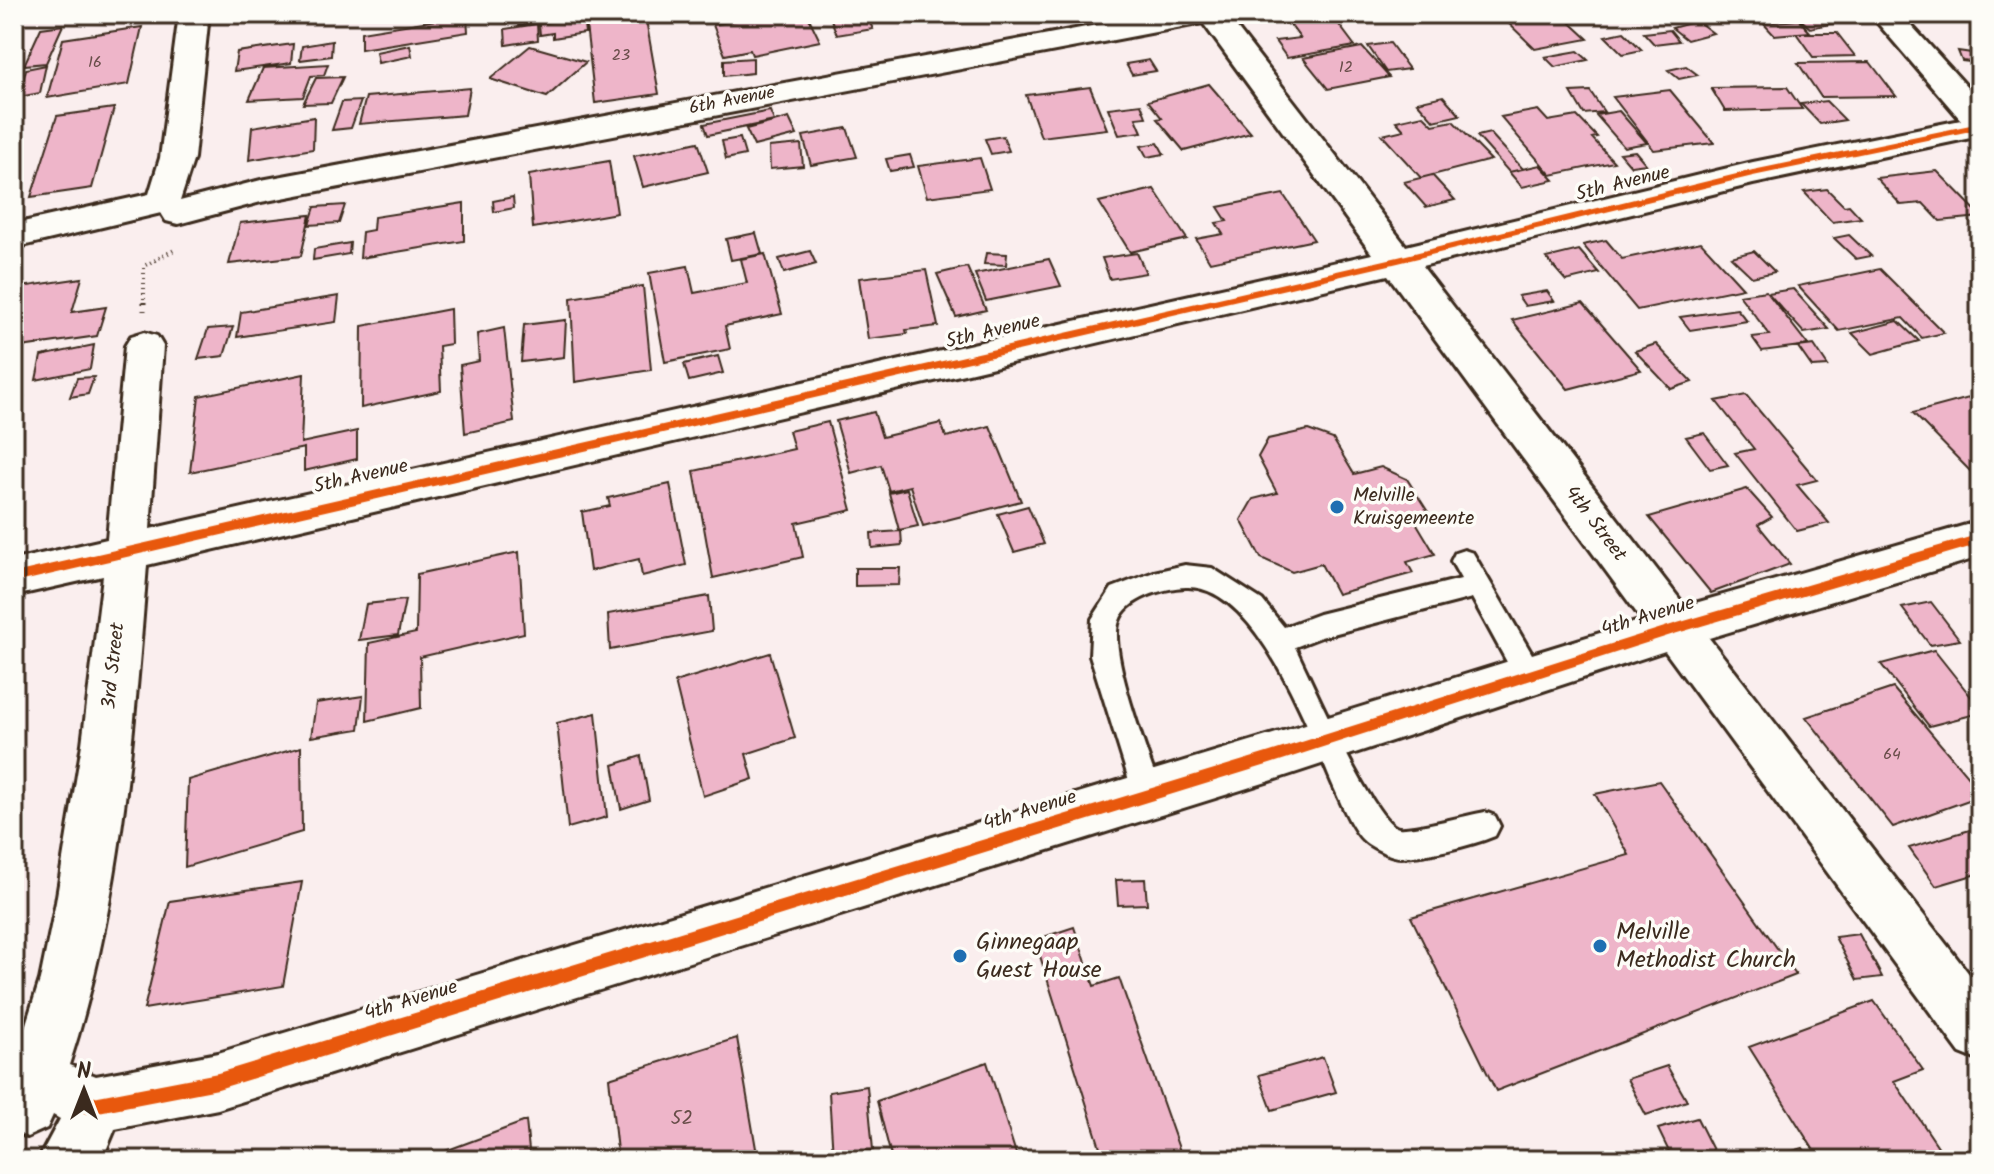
<svg xmlns="http://www.w3.org/2000/svg" width="1994" height="1174" font-family="Kalam,sans-serif">
  <style>
    .building { fill: #eeb5c9; stroke: #3b2a1e; stroke-width: 2 }
    .lines { fill: none; stroke-linecap: round; stroke-linejoin: round }
    .lane-casing { stroke: #3b2a1e; stroke-width: 6 }
    .street-casing { stroke: #3b2a1e; stroke-width: 6 }
    .path-far1 { stroke: #3b2a1e; stroke-width: 4; stroke-dasharray: 1 4; stroke-linecap: butt }
    .path { stroke: #3b2a1e; stroke-width: 5; stroke-dasharray: 2 6; stroke-linecap: butt }
    .lane { fill: #fdfcf7; fill-rule: evenodd }
    .street { fill: #fdfcf7; fill-rule: evenodd }
    .cycleway-casing { stroke: #fdfcf7; stroke-width: 5 }
    .cycleway { fill: #e8590c; fill-rule: evenodd }
    .poi-dot { fill: #1f6fb2; stroke: #fdfcf7; stroke-width: 3 }
    .labels { text-anchor: middle; dominant-baseline: central; stroke-width: 7; stroke-linejoin: round; paint-order: stroke }
    .number-label { font-size: 16px; fill: #684d49 }
    .far-street-label { font-size: 18px; fill: #3b2a1e; stroke: #fdfcf7 }
    .street-label { font-size: 20px; fill: #3b2a1e; stroke: #fdfcf7 }
    .poi-label { font-size: 20px; fill: #3b2a1e; stroke: #fdfcf7; text-anchor: start }
    .near-number-label { font-size: 20px; fill: #684d49 }
    .near-poi-label { font-size: 24px; fill: #3b2a1e; stroke: #fdfcf7; text-anchor: start }
  </style>
  <rect width="100%" height="100%" fill="#faeeee"/>
  <filter id="ink" filterUnits="userSpaceOnUse"><feTurbulence type="fractalNoise" baseFrequency=".0125" numOctaves="2"/><feDisplacementMap in="SourceGraphic" scale="16" xChannelSelector="R" yChannelSelector="G"/><feConvolveMatrix kernelMatrix="1 2 1 2 8 2 1 2 1" color-interpolation-filters="sRGB"/></filter>
  <g filter="url(#ink)">
    <path class="building" d="M518,14H582L583,16L519,25Z
      M595,14H645L659,94L595,103L585,16Z
      M768,14H807L820,41L752,55L750,50L725,55L713,25Z
      M829,14H912L869,21L873,29L837,35Z
      M948,14H998L952,22Z
      M1316,14H1331L1355,46L1287,58L1275,41L1300,38L1286,19Z
      M1499,14H1561L1588,39L1535,49Z
      M1824,14L1835,23L1810,28L1798,17Z
      M467,15L468,32L361,49V32Z
      M583,17L585,33L553,38V33L540,35L539,24Z
      M1799,20L1810,32L1774,35L1763,23Z
      M1697,21L1713,33L1687,40L1672,28Z
      M537,24L538,40L506,45L505,29Z
      M63,25L46,63L24,65L41,28Z
      M142,27L129,84L47,98L63,39Z
      M1670,30L1679,41L1654,44L1644,33Z
      M1624,32L1642,50L1623,54L1605,36Z
      M1796,33H1837L1855,56L1813,57Z
      M332,41L331,56L300,60L302,46Z
      M1390,43L1409,69L1386,72L1368,46Z
      M293,44L291,63L234,71L237,52Z
      M410,45L412,56L378,63L376,52Z
      M530,46L586,62L547,97L490,79Z
      M1362,47L1389,77L1328,89L1303,58Z
      M1578,51L1588,60L1555,67L1545,57Z
      M1958,51L1978,54L1980,63L1962,61Z
      M753,58V73L724,76V60Z
      M1149,60L1156,71L1132,75L1126,64Z
      M1870,62L1896,96L1821,97L1798,63Z
      M328,64L324,75L311,76L303,97L249,100L263,68Z
      M46,65L40,93L19,97L26,69Z
      M1686,66L1698,75L1679,79L1668,70Z
      M343,77L331,103L303,104L316,78Z
      M1209,84L1251,133L1184,151L1157,119L1162,118L1148,101Z
      M1090,87L1107,129L1041,137L1026,95Z
      M1787,87L1802,109L1725,111L1711,88Z
      M470,88L465,115L359,124L366,97Z
      M1670,90L1714,143L1654,150L1613,97Z
      M1590,91L1604,112L1584,114L1571,92Z
      M1443,96L1460,115L1434,121L1417,102Z
      M361,101L351,128L332,130L342,102Z
      M1826,101L1845,120L1820,124L1801,104Z
      M1141,104L1146,117L1136,118L1142,132L1119,135L1108,108Z
      M114,108L92,188L31,197L57,116Z
      M1538,110L1548,121L1577,116L1597,137L1592,138L1614,162L1551,175L1501,117Z
      M770,111L774,121L708,135L704,124Z
      M1619,111L1647,143L1624,147L1596,115Z
      M1423,115L1433,125L1453,121L1491,160L1421,178L1382,135L1404,130L1396,121Z
      M314,117L313,149L249,160L252,127Z
      M789,118L797,135L754,146L746,129Z
      M847,128L857,157L811,165L803,136Z
      M1490,133L1523,169L1509,172L1477,136Z
      M1003,136L1009,151L991,154L985,139Z
      M740,138L745,155L726,159L722,141Z
      M698,142L708,172L643,187L634,156Z
      M1158,143L1164,154L1147,157L1141,146Z
      M801,144L803,166L770,169L769,147Z
      M1635,151L1646,164L1631,166L1620,153Z
      M910,155L914,167L890,171L886,159Z
      M980,158L990,189L927,197L918,166Z
      M609,161L617,213L533,228L529,175Z
      M1540,165L1554,180L1522,187L1509,172Z
      M1937,171L1980,215V217L1940,221L1923,203L1901,205L1876,178Z
      M1432,175L1455,200L1426,207L1404,182Z
      M1154,189L1187,239L1130,252L1099,202Z
      M1827,189L1844,206L1849,205L1861,218L1832,222L1804,192Z
      M1283,194L1314,240L1210,262L1196,239L1223,234L1216,223L1227,221L1218,207Z
      M513,197L514,208L494,212L493,201Z
      M464,203V241L360,258L362,232L373,230L374,217Z
      M345,205L339,223L309,225L315,207Z
      M310,215L301,256L229,264L240,223Z
      M756,233L762,254L731,260L726,239Z
      M1849,235L1871,256L1856,259L1834,238Z
      M1606,240L1622,259L1701,242L1743,288L1637,310L1583,245Z
      M350,243L349,254L313,260L314,249Z
      M1579,250L1599,273L1566,281L1546,258Z
      M810,251L816,264L784,273L779,259Z
      M1754,251L1775,272L1752,277L1731,257Z
      M986,253L1007,254L1006,265L984,264Z
      M1137,253L1146,273L1110,279L1102,258Z
      M765,254L782,314L725,326L730,349L665,362L649,273L688,266L694,293L747,283L741,259Z
      M1049,259L1061,286L986,301L975,274Z
      M967,267L986,310L956,317L937,274Z
      M1880,269L1944,333L1922,338L1903,318L1839,331L1798,286Z
      M926,270L938,326L906,330L907,334L868,339L859,278Z
      M82,278L72,312L106,307L97,336L14,348V288Z
      M643,286L651,370L575,382L571,298Z
      M1793,289L1829,329L1804,333L1768,293Z
      M1547,291L1554,301L1525,306L1518,296Z
      M1766,291L1808,345L1762,351L1752,337L1770,335L1739,295Z
      M339,296L336,322L237,337L241,312Z
      M1583,303L1641,370L1568,389L1512,320Z
      M450,309L451,344L439,346L441,391L361,408L362,326Z
      M1737,309L1747,321L1690,330L1680,317Z
      M566,320L564,357L521,362L524,325Z
      M1898,321L1919,341L1873,354L1852,333Z
      M233,327L224,356L198,359L208,329Z
      M504,328L514,422L465,433L460,365L479,361L477,334Z
      M1656,344L1692,382L1671,389L1635,351Z
      M94,345L90,369L36,380L41,356Z
      M1814,345L1828,366L1812,367L1798,347Z
      M718,356L723,373L689,381L684,364Z
      M304,374L301,443L357,431V459L304,471V448L190,472L199,396Z
      M94,377L88,394L70,397L77,378Z
      M1746,395L1817,480L1797,485L1829,523L1797,531L1735,453L1754,449L1716,401Z
      M1980,395V481L1913,413Z
      M24,397L17,428L14,429V399Z
      M874,412L882,437L941,423L946,437L990,426L1021,501L923,526L910,486L889,491L881,465L851,473L836,421Z
      M828,422L852,510L796,523L803,557L713,578L694,471L794,449L789,431Z
      M1308,430L1333,439L1354,474L1381,467L1407,479L1430,515L1414,519L1435,554L1407,562L1413,573L1337,594L1321,564L1292,572L1261,558L1241,520L1253,499L1277,493L1258,457L1268,439Z
      M1704,433L1728,465L1710,469L1686,437Z
      M670,484L686,565L642,576L639,559L590,571L582,512L610,506L608,498Z
      M907,489L918,526L899,530L889,493Z
      M1747,489L1772,517L1758,525L1790,564L1711,593L1649,517Z
      M1028,506L1044,544L1014,552L998,514Z
      M901,531L902,545L872,548L871,533Z
      M519,552L524,633L420,657L421,708L367,721L369,643L416,633L417,574Z
      M855,568H900L899,585L855,586Z
      M709,596L712,631L610,650L608,614Z
      M405,600L398,635L359,640L366,604Z
      M1931,602L1960,640L1930,645L1902,608Z
      M1934,650L1980,708V713L1929,726L1881,664Z
      M770,653L795,738L746,754L753,779L703,796L675,682Z
      M1893,688L1980,791V796L1893,827L1806,717Z
      M363,696L359,729L311,737L316,703Z
      M596,713L607,817L568,828L557,723Z
      M301,747L302,832L185,867L188,780Z
      M641,756L649,800L621,809L613,765Z
      M1659,781L1796,975L1496,1091L1411,917L1629,855L1595,794Z
      M22,816L18,842L14,843V819Z
      M1970,830L1980,843V873L1936,886L1909,848Z
      M1145,879L1147,904L1118,905L1116,880Z
      M302,882L283,986L144,1009L170,901Z
      M1074,927L1094,986L1119,978L1183,1160H1104L1035,940Z
      M1859,934L1882,977L1857,980L1835,937Z
      M1874,1001L1923,1070L1894,1081L1947,1160H1820L1749,1047Z
      M737,1038L758,1160H618L609,1078Z
      M1323,1057L1336,1092L1272,1110L1259,1075Z
      M987,1062L1018,1160H892L877,1101Z
      M1667,1066L1687,1101L1646,1115L1627,1079Z
      M867,1086L873,1150L833,1157L829,1092Z
      M1697,1118L1718,1160H1673L1658,1129Z
      M526,1121L530,1160H421Z
      M1803,1148L1810,1160L1767,1159Z"/>
    <g class="lines">
      <defs>
        <path id="lane" d="M1464,550L1473,553L1539,666L1543,675L1539,684L1529,687L1519,684L1472,598L1321,637L1295,647C1309,675 1374,825 1399,828C1412,830 1468,815 1485,812L1495,816L1500,826L1495,836C1471,846 1427,856 1401,857C1391,857 1376,849 1368,844C1354,835 1343,807 1336,792C1311,737 1258,584 1186,587C1164,588 1127,598 1119,621C1107,652 1151,761 1162,796L1157,806L1147,810L1137,806L1090,655L1092,619L1112,588L1154,572L1185,565L1212,568L1262,600L1284,627L1319,614L1461,579L1451,561L1455,553Z"/>
        <path id="street" d="M179,14H209L194,158L180,201L261,180L1156,14H1226L1406,246L1753,162L1961,120L1870,14H1901L1980,101V136L1753,184L1422,266L1685,606L1980,521V557L1709,638L1980,988V1061L1960,1053L1665,651L1270,781L218,1109L115,1129L102,1160H38L60,1119L53,1115L47,1128L27,1137L14,1131V1062L40,980L56,902L82,744L103,576L14,596V560L107,539L125,346L131,336L144,332L157,336L163,346L150,529L1372,254L1203,23L261,202L178,224L166,221L161,213L14,248V224L149,194L160,158ZM1388,275L1642,620L1270,735L218,1053L96,1076L69,1065C121,906 134,732 147,565Z"/>
      </defs>
      <use href="#lane" class="lane-casing"/>
      <use href="#street" class="street-casing"/>
      <path class="path-far1" d="M144,304V266L176,249"/>
      <path class="path" d="M144,302V311"/>
      <use href="#lane" class="lane"/>
      <use href="#street" class="street"/>
      <defs>
        <path id="cycleway" d="M1980,123V129L1753,176L1398,263L14,583V573L1398,257L1753,170Z
          M1980,534V544L1674,634L1270,764L218,1089L88,1114L82,1112L80,1106L82,1100L88,1098L218,1073L1270,752L1674,624Z"/>
      </defs>
      <use href="#cycleway" class="cycleway-casing"/>
      <use href="#cycleway" class="cycleway"/>
    </g>
  </g>
  <g class="poi-dot">
    <circle cx="1337" cy="507" r="8"/>
    <circle cx="1600" cy="946" r="8"/>
    <circle cx="960" cy="956" r="8"/>
  </g>
  <g class="labels">
    <g class="number-label">
      <text x="621" y="55">23</text>
      <text x="95" y="62">16</text>
      <text x="1346" y="67">12</text>
      <text x="1892" y="754">64</text>
    </g>
    <g class="far-street-label">
      <text transform="translate(732 101) rotate(-11)">6th Avenue</text>
    </g>
    <g class="street-label">
      <text transform="translate(1623 184) rotate(-14)">5th Avenue</text>
      <text transform="translate(993 332) rotate(-13)">5th Avenue</text>
      <text transform="translate(361 477) rotate(-13)">5th Avenue</text>
      <text transform="translate(1595 524) rotate(53)">4th Street</text>
      <text transform="translate(1648 617) rotate(-17)">4th Avenue</text>
      <text transform="translate(114 666) rotate(-84)">3rd Street</text>
      <text transform="translate(1030 811) rotate(-17)">4th Avenue</text>
      <text transform="translate(411 1001) rotate(-17)">4th Avenue</text>
    </g>
    <g class="poi-label">
      <text x="1353" y="496">Melville<tspan x="1353" dy="23">Kruisgemeente</tspan></text>
    </g>
    <g class="near-number-label">
      <text x="682" y="1119">52</text>
    </g>
    <g class="near-poi-label">
      <text x="1616" y="932">Melville<tspan x="1616" dy="28">Methodist Church</tspan></text>
      <text x="976" y="942">Ginnegaap<tspan x="976" dy="28">Guest House</tspan></text>
    </g>
  </g>
  <rect width="1994" height="1174" fill="none" stroke="#fdfcf7" stroke-width="48"/>
  <rect x="24" y="24" width="1946" height="1126" fill="none" stroke="#3b2a1e" stroke-width="3" filter="url(#ink)"/>
  <g transform="translate(84 1090)" stroke="#fdfcf7" stroke-width="6" paint-order="stroke">
  <path d="M0-6L14 30L0 20L-14 30Z" fill="#3b2a1e"/>
  <text y="-12" font-size="22" font-weight="bold" text-anchor="middle" fill="#3b2a1e">N</text>
  </g>
</svg>
